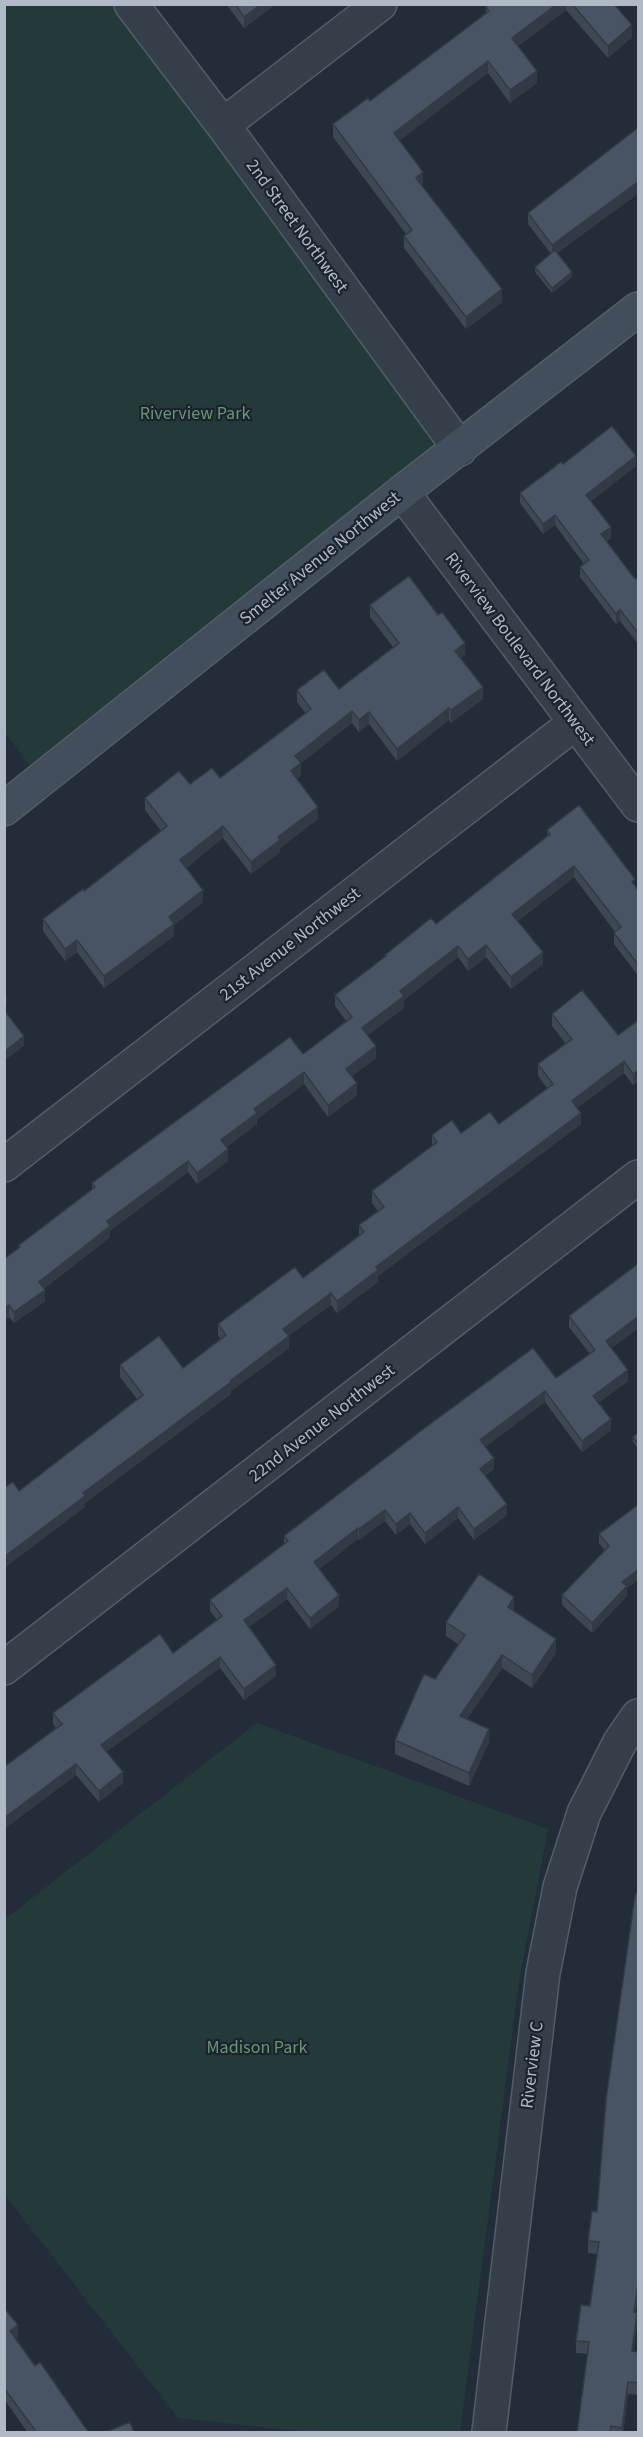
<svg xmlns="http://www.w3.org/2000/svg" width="643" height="2437" font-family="'Source Sans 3',sans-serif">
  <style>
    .green { fill: #24393a }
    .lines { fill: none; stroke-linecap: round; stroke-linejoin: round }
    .street-casing { stroke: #535d68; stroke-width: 36 }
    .secondary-casing { stroke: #535d68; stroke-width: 36 }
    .street { stroke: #353f4a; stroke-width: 33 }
    .secondary { stroke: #434e5d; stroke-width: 33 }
    .wall { fill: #3e4855 }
    .shaded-wall { fill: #323b45 }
    .building { fill: #485463; stroke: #323b45; stroke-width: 1.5 }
    .labels { text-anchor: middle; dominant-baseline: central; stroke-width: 4.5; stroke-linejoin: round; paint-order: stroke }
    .street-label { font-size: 18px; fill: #b0bac6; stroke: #1b242e }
    .park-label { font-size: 18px; fill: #689670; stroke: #1b242e }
  </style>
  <rect width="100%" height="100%" fill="#222d39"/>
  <path class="green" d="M5,5H128L460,449L41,780L5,733Z
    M257,1723L548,1829L519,1982L460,2432H306L178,2418L5,2195V1919Z"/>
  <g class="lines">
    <defs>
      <path id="street" d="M131,4L223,125L460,449
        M223,125L380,4
        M402,492L638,805
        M4,1165L575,723
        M4,1668L638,1177
        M489,2432L543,1973L560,1887L584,1813L620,1742L638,1716"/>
      <path id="secondary" d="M4,809L402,492L638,309"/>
    </defs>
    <use href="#street" class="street-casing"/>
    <use href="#secondary" class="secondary-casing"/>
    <use href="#street" class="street"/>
    <use href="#secondary" class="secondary"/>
  </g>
  <path class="wall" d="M226,4H276L244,28Z
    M489,4H614L632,37L608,58L566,10L518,46L537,83L510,103L488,73L399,140L423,184L421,185L502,302L466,329L404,248V236L406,234L333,137V124L370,101L486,13V7Z
    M639,93V107L637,105V94Z
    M639,127V193L557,253L572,277L552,293L535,272V267L551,254L528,224V213Z
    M563,464L636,466L591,501L611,538L606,541L635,579L639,576V645L620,621L616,624L580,577V567L584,564L555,525L543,534L520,503V493Z
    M370,605L465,655L461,658L483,699L451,723L449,720L397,761L369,724L359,732L352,723L301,763V775L297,779L318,819L280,848V852L251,874L223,838L186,868L203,902L174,925V936L104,988L77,952L65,961L43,931V919L84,891L161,831L145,810V798L190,784L220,778L306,714L297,702V690L339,689L393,647L370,617Z
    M547,830L635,887L639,891V977L614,944V933L615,932L574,877L518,921L543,964L511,989L486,957L468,971L458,957L404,1000V1008L368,1035L376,1058L352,1076L357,1095L328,1117L304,1084L257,1119V1124L226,1147L228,1161L197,1184L188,1172L110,1231V1237L44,1289L45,1301L14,1323L9,1317L4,1320L19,1245L92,1189V1183L303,1054L346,1021L335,1006V995L385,957V955L436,924L547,836Z
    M552,1014L618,1035L639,1020V1081L633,1085L624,1073L577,1108L581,1124L378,1276V1282L337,1313L331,1305L288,1336L289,1348L231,1391V1394L85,1503V1507L4,1568V1488L19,1491L137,1399L120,1377V1365L183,1368L221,1340L218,1335V1324L303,1278L359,1236V1225L378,1211L372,1203V1191L432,1146V1135L461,1133L499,1124L547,1088L538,1076V1064L566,1044L552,1026Z
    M639,1250V1328L611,1348L628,1381L598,1403L611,1430L582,1452L545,1402L485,1447L494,1469L485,1476L507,1515L474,1540L458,1518L425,1544L410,1524L396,1535L385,1521L359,1540L358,1539L319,1569L339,1606L310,1629L287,1599L249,1627L276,1676L244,1700L220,1668L106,1752L123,1783L99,1802L76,1775L4,1829V1767L56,1728L53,1724V1713L173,1653L217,1620L210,1611V1600L284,1544V1536L556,1378L590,1354L569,1327V1316L638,1264L637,1263V1251Z
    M639,1432V1450L633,1442V1437Z
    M639,1504V1579L627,1588V1596L592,1633L562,1605V1595L605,1551L599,1543V1534Z
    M514,1611L556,1653L532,1688L502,1668L467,1719L489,1742L469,1786L395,1754V1740L459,1645L446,1636V1622Z
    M639,1888V2290L635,2313L637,2325L633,2351L639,2352V2395L628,2394L623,2433H577L587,2354L576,2353V2341L590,2306L597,2254L588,2253V2241L597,2212Z
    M4,2308L18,2337L15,2339L89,2433H28L4,2399Z"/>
  <path class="shaded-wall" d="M261,4H276L244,28V17Z
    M557,4H566V10L512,50V38Z
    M632,25V37L608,58V46Z
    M488,61V73L394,145V133Z
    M537,71V83L510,103V90Z
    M423,172V184L416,190V178Z
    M639,181V193L552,256V245Z
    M572,272V277L552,293V288Z
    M502,289V302L466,329V317Z
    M636,456V466L586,505V495Z
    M555,515V525L543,534V524Z
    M611,527V538L601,545V534Z
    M620,610V621L616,624V614Z
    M465,643V655L455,663V651Z
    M483,687V699L451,723V710Z
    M449,708V720L397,761V749Z
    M352,711V723L301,763V775L291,783V771L295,756Z
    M369,712V724L359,732V720Z
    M318,807V819L280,848V852L251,874V862L278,837Z
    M223,826V838L180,872V860Z
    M574,866V877L512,926V914Z
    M203,890V902L174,925V936L104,988V976L169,917Z
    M77,940V952L65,961V949Z
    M486,945V957L468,971V959Z
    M458,946V957L404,1000V1008L362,1040V1028L400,991Z
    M543,952V964L511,989V977Z
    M7,995V1004L4,1007V997Z
    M24,1036V1046L4,1061V1052Z
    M376,1046V1058L346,1080V1069Z
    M624,1061V1073L572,1112V1101Z
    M639,1070V1081L633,1085V1074Z
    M304,1072V1084L257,1119V1124L221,1152V1140L254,1109Z
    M357,1083V1095L328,1117V1105Z
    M581,1113V1124L378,1276V1282L337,1313V1301L376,1267Z
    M228,1149V1161L197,1184V1173Z
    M188,1161V1172L110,1231V1237L39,1293V1282L107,1221Z
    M45,1290V1301L14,1323V1312Z
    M331,1293V1305L283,1340V1329Z
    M9,1305V1317L4,1320V1308Z
    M639,1316V1328L606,1352V1341Z
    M289,1336V1348L231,1391V1394L85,1503V1507L4,1568V1557L83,1493Z
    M628,1370V1381L593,1407V1396Z
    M545,1391V1402L480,1451V1440Z
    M611,1419V1430L582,1452V1441Z
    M494,1458V1469L480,1480V1469Z
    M507,1504V1515L474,1540V1529Z
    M458,1507V1518L425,1544V1533Z
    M385,1510V1521L359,1540V1529Z
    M410,1513V1524L396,1535V1524Z
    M358,1528V1539L314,1573V1562Z
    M639,1569V1579L627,1588V1596L592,1633V1623L622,1582Z
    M287,1588V1599L244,1631V1620Z
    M339,1595V1606L310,1629V1618Z
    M514,1597V1611L508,1621V1607Z
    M556,1639V1653L532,1688V1675Z
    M502,1655V1668L460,1729V1716Z
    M220,1657V1668L101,1756V1745Z
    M276,1665V1676L244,1700V1689Z
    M489,1729V1742L469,1786V1773Z
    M76,1764V1775L4,1829V1818Z
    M123,1772V1783L99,1802V1791Z
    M639,2278V2290L634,2324V2312Z
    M637,2313V2325L632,2363V2351Z
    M18,2325V2337L10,2343V2331Z
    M628,2382V2394L623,2433H622Z"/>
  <path class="building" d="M235,4H261L244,17Z
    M489,4H557L512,38L537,71L510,90L488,61L394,133L423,172L416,178L502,289L466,317L404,236L412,230L333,124L368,98L370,101L489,11L486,7Z
    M572,4H614L632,25L608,46Z
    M639,127V181L552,245L528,213Z
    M555,250L572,272L552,288L535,267Z
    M612,426L636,456L586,495L611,527L601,534L635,579L639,576V634L620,610L616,614L580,567L589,560L555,515L543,524L520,493L561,462L563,464Z
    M409,576L438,615L442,612L465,643L455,651L483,687L451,710L449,708L397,749L369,712L359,720L352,711L295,756L301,763L291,771L318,807L278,837L280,840L251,862L223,826L180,860L203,890L169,917L174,924L104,976L77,940L65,949L43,919L83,889L84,891L167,826L145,798L179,771L190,784L212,768L220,778L311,709L297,690L324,670L339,689L399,643L370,605Z
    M579,805L635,879L632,882L639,891V966L614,933L621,927L574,866L512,914L543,952L511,977L486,945L468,959L458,946L400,991L404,996L362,1028L376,1046L346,1069L357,1083L328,1105L304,1072L254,1109L257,1113L221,1140L228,1149L197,1173L188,1161L107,1221L110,1226L39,1282L45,1290L14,1312L9,1305L4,1308V1259L20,1247L19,1245L95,1187L92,1183L290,1037L303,1054L352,1017L335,995L386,956L385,955L431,918L436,924L550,834L547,830Z
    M582,990L618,1035L639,1020V1070L633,1074L624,1061L572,1101L581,1113L376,1267L378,1270L337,1301L331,1293L283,1329L289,1336L230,1381L231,1382L83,1493L85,1496L4,1557V1488L13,1482L19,1491L143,1395L120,1365L159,1336L183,1368L226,1335L218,1324L295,1267L303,1278L364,1232L359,1225L384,1207L372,1191L437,1142L432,1135L452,1120L461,1133L490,1112L499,1124L553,1084L538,1064L572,1039L552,1014Z
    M4,1010L24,1036L4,1052Z
    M639,1263V1316L606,1341L628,1370L593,1396L611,1419L582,1441L545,1391L480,1440L494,1458L480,1469L507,1504L474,1529L458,1507L425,1533L410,1513L396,1524L385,1510L359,1529L358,1528L314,1562L339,1595L310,1618L287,1588L244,1620L276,1665L244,1689L220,1657L101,1745L123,1772L99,1791L76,1764L4,1818V1767L62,1724L53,1713L160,1634L173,1653L222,1616L210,1600L288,1541L284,1536L422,1430L533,1348L556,1378L595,1350L569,1316Z
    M639,1432V1445L633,1437Z
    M639,1504V1569L622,1582L627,1586L592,1623L562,1595L609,1546L599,1534Z
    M479,1574L514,1597L508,1607L556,1639L532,1675L502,1655L460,1716L489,1729L469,1773L395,1740L424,1674L435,1679L465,1635L446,1622Z
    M639,1888V2278L634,2312L637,2313L632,2351L639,2352V2383L628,2382L622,2428L611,2426L610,2433H577L589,2342L576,2341L581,2305L590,2306L599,2242L588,2241L592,2211L597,2212L606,2100L635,1896Z
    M4,2308L18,2325L10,2331L35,2366L40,2362L89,2433H37L4,2388Z
    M130,2422L134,2433H104Z
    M311,2431L329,2433H311Z"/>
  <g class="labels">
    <g class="street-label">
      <text transform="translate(297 226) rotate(54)">2nd Street Northwest</text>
      <text transform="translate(320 558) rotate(-39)">Smelter Avenue Northwest</text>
      <text transform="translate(520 649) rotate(53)">Riverview Boulevard Northwest</text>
      <text transform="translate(290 944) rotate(-38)">21st Avenue Northwest</text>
      <text transform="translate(322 1423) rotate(-38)">22nd Avenue Northwest</text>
      <text transform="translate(532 2065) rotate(-83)">Riverview C</text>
    </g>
    <g class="park-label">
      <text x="195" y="413">Riverview Park</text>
      <text x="257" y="2047">Madison Park</text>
    </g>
  </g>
  <rect width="643" height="2437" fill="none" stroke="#b0bac6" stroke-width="12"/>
</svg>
